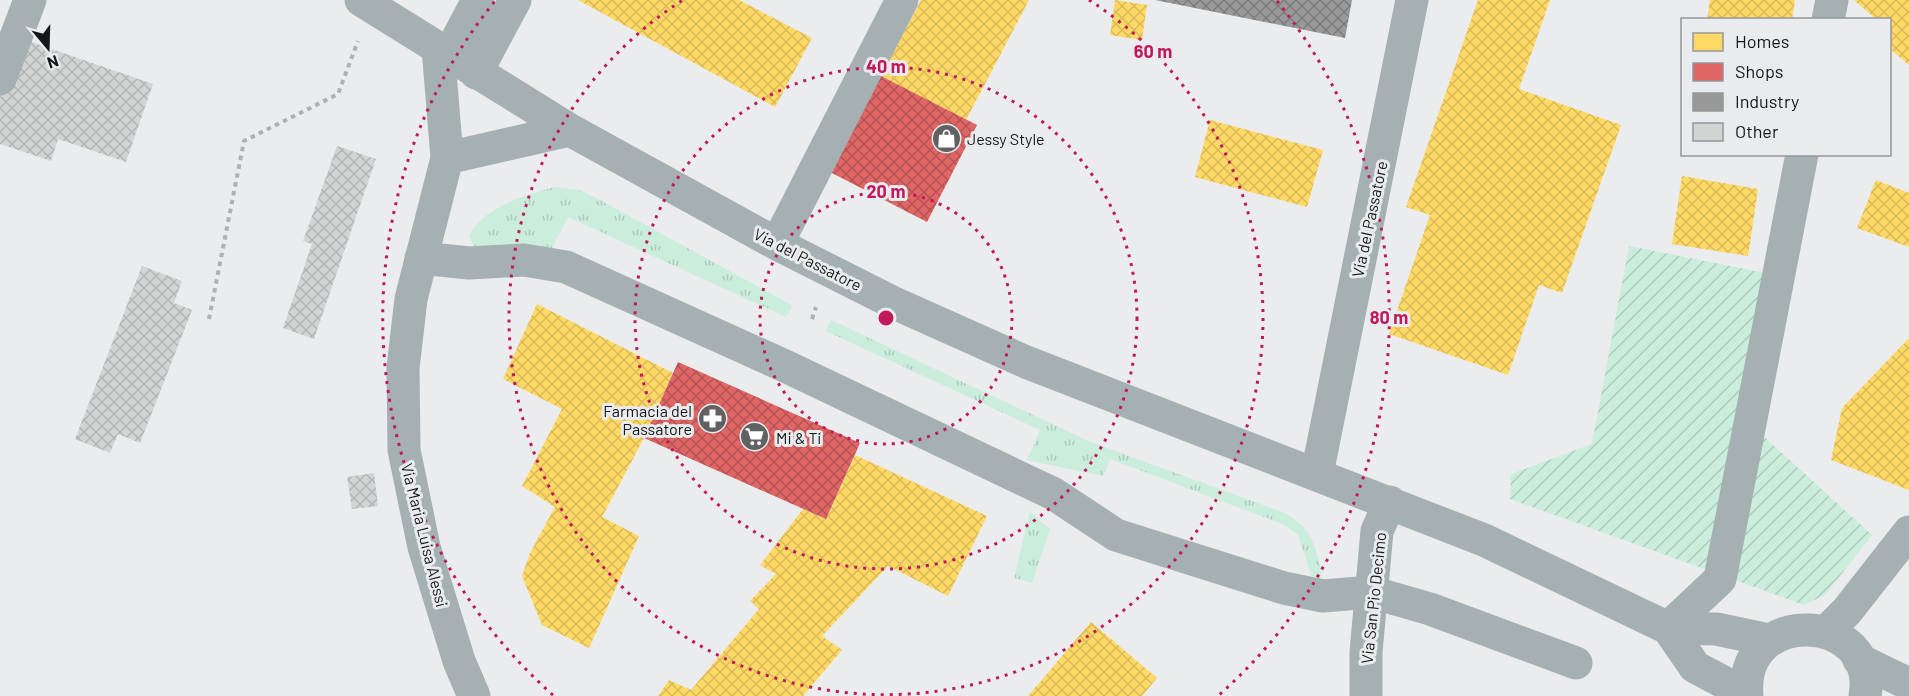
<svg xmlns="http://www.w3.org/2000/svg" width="1909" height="696" font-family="Barlow,sans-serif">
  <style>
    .grass { fill: url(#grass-tufts) }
    .garden { fill: url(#garden-furrows) }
    .homes { fill: url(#homes-cross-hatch) }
    .shops { fill: url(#shops-cross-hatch) }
    .industry { fill: url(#industry-cross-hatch) }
    .building { fill: url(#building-cross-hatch) }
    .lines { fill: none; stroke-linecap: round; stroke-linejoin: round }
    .path { stroke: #aab2b5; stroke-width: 4; stroke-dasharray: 4.5 4.5; stroke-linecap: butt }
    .minor { stroke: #a4b0b2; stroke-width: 33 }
    .ring { fill: none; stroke: #c2185b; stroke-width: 3; stroke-dasharray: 3 6 }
    .labels { text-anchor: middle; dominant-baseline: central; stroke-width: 6; stroke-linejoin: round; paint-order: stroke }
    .poi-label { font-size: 16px; fill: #151617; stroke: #e9ecee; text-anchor: start }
    .street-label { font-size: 16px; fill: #151617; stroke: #e9ecee }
    .centre { fill: #c2185b; stroke: #e9ecee; stroke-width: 3 }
    .ring-label { font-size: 18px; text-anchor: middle; font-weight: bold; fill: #c2185b; stroke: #e9ecee; stroke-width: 6; stroke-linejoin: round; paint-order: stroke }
  </style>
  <defs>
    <pattern id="grass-tufts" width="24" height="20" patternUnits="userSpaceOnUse" patternTransform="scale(1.5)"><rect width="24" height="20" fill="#caeddc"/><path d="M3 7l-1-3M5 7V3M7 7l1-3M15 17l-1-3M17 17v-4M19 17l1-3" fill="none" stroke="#adcabc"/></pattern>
    <pattern id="garden-furrows" width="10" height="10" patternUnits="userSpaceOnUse" patternTransform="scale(1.5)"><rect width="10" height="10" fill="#caeddc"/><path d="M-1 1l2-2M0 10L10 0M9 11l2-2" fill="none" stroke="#adcabc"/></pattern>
    <pattern id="homes-cross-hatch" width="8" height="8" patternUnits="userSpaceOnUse" patternTransform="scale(1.5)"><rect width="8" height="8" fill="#ffd966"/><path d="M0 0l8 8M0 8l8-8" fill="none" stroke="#daba58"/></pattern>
    <pattern id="shops-cross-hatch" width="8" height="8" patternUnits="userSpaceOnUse" patternTransform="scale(1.5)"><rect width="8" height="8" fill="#e06666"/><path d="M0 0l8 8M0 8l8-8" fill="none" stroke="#b45353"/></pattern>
    <pattern id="industry-cross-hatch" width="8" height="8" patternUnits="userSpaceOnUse" patternTransform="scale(1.5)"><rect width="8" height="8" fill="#999"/><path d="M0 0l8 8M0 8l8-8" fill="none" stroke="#7c7c7c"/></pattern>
    <pattern id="building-cross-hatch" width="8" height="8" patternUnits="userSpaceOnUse" patternTransform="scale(1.5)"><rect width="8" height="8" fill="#d2d3d3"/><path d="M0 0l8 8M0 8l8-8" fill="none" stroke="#b3b4b4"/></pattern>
  </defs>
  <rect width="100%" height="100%" fill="#eaeced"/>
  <path class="grass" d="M554,187L580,190L600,200L793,306L786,317L568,217L552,248L474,247L469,235C484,207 526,195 554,187Z
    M831,320L1088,441L1285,513C1314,531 1314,542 1322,574L1319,579L1311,575L1298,535L1285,525L1110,459L1103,476L1027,460L1040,430L826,331Z
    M1030,512L1050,529L1032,583L1014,578Z"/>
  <path class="garden" d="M1629,246L1765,273L1749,423L1872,535L1825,595L1804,605L1510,499L1511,474L1592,444Z"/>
  <path class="homes" d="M578,0H739L812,38L775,107Z
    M921,0H1029L966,120L881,76Z
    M1115,0L1147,5L1142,40L1110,35Z
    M1478,0H1550L1519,89L1621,125L1562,293L1539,285L1508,375L1389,334L1430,215L1406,207Z
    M1710,0H1795L1792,20H1707Z
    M1854,0H1909V65L1890,49V20H1877Z
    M1210,120L1323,150L1307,207L1195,177Z
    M1682,176L1758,189L1748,256L1672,244Z
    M1876,180L1909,193V247L1857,228Z
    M537,304L673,373L644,438L602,517L639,536L589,648L542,625L522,576L530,553L555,507L522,486L562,409L503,379Z
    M1909,338V490L1831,460L1842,408Z
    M855,455L987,516L948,596L888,566L822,636L842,650L803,696H658L669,680L691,690L759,609L750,601L776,574L760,565L803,509L826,519Z
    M1091,622L1157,678L1142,696H1028Z"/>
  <path class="shops" d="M877,74L977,125L927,222L828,171Z
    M678,362L860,443L826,519L644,438Z"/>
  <path class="industry" d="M1155,0H1352L1345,38Z"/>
  <path class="building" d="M20,38L153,84L126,162L58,139L51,161L0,144V97Z
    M337,146L376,159L314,339L283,328L312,244L303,241Z
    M142,266L182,281L174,303L192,310L140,443L118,434L110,453L75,439Z
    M374,473L378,506L352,509L347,477Z"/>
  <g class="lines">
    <path class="path" d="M209,319L244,141L338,94L358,41
      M812,319L816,307"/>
    <path class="minor" d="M361,0L570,130L777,244L892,302L1026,362L1484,540L1668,628L1716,629L1769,640
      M1828,20L1832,0
      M438,48L447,158L411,299L403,368L404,450L424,547L459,661L474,696
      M449,55L478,0
      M476,73L515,0
      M0,79L30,0
      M447,158L570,130
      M777,244L902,0
      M421,258L469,263L524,260L566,267L785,366L1054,494L1116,535L1284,588L1323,596L1371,592L1430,609L1576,663
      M1317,474L1412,0
      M1668,628L1720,579L1802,154
      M1668,628L1695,667L1746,694
      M1826,632L1847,611L1909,532
      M1859,660L1909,684
      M1366,696V652L1377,531L1390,502
      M1747,696C1739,603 1880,613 1865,696"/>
  </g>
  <g class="ring">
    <circle cx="886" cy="318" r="126"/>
    <circle cx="886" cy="318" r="251"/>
    <path d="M1089 0A377 377 0 1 1 683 0"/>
    <path d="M553 695A503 503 0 0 1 495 1M1277 1A503 503 0 0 1 1219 695"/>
  </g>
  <defs>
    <symbol id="shop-disc" viewBox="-11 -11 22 22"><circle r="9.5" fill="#606162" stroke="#e9ecee"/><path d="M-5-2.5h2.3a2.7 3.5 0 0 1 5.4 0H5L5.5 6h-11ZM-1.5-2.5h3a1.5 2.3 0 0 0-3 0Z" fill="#fff"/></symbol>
    <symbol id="pharmacy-disc" viewBox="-11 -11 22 22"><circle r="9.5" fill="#606162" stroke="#e9ecee"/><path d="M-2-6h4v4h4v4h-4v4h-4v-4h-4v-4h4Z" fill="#fff"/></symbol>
    <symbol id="supermarket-disc" viewBox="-11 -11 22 22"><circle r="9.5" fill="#606162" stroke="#e9ecee"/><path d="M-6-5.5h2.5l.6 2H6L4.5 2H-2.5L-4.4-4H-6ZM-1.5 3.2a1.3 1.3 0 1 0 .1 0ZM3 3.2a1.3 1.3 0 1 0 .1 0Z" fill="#fff"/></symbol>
  </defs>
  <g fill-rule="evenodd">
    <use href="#shop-disc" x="930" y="122" width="33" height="33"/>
    <use href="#pharmacy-disc" x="696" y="402" width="33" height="33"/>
    <use href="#supermarket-disc" x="738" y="420" width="33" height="33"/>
  </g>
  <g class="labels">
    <g class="poi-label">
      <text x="967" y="138">Jessy Style</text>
      <text x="692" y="410" text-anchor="end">Farmacia del<tspan x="692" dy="18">Passatore</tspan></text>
      <text x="776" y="437">Mi &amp; Ti</text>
    </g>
    <g class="street-label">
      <text transform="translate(1369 219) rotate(-78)">Via del Passatore</text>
      <text transform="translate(808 259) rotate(27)">Via del Passatore</text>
      <text transform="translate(425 535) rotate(76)">Via Maria Luisa Alessi</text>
      <text transform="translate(1373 598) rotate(-84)">Via San Pio Decimo</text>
    </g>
  </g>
  <circle cx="886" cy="318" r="9" class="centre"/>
  <g class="ring-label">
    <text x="1153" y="58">60 m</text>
    <text x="886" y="73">40 m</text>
    <text x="886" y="198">20 m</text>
    <text x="1389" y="324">80 m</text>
  </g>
  <rect x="1681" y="18" width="210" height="138" fill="#e9ecee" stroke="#949698" stroke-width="1.5"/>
  <rect x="1693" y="33" width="30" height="18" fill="#ffd966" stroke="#949698" stroke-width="1.5"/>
  <text x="1735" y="48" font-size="18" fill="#151617">Homes</text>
  <rect x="1693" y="63" width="30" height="18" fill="#e06666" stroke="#949698" stroke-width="1.5"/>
  <text x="1735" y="78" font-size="18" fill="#151617">Shops</text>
  <rect x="1693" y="93" width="30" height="18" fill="#999999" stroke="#949698" stroke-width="1.5"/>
  <text x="1735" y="108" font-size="18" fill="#151617">Industry</text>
  <rect x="1693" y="123" width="30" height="18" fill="#d2d3d3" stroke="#949698" stroke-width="1.5"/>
  <text x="1735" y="138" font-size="18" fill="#151617">Other</text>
  <g transform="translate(48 48) rotate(161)" stroke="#e9ecee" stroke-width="4.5" paint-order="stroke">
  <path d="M0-4.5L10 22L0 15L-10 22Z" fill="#151617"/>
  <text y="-9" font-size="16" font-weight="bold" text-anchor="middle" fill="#151617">N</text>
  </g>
</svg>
